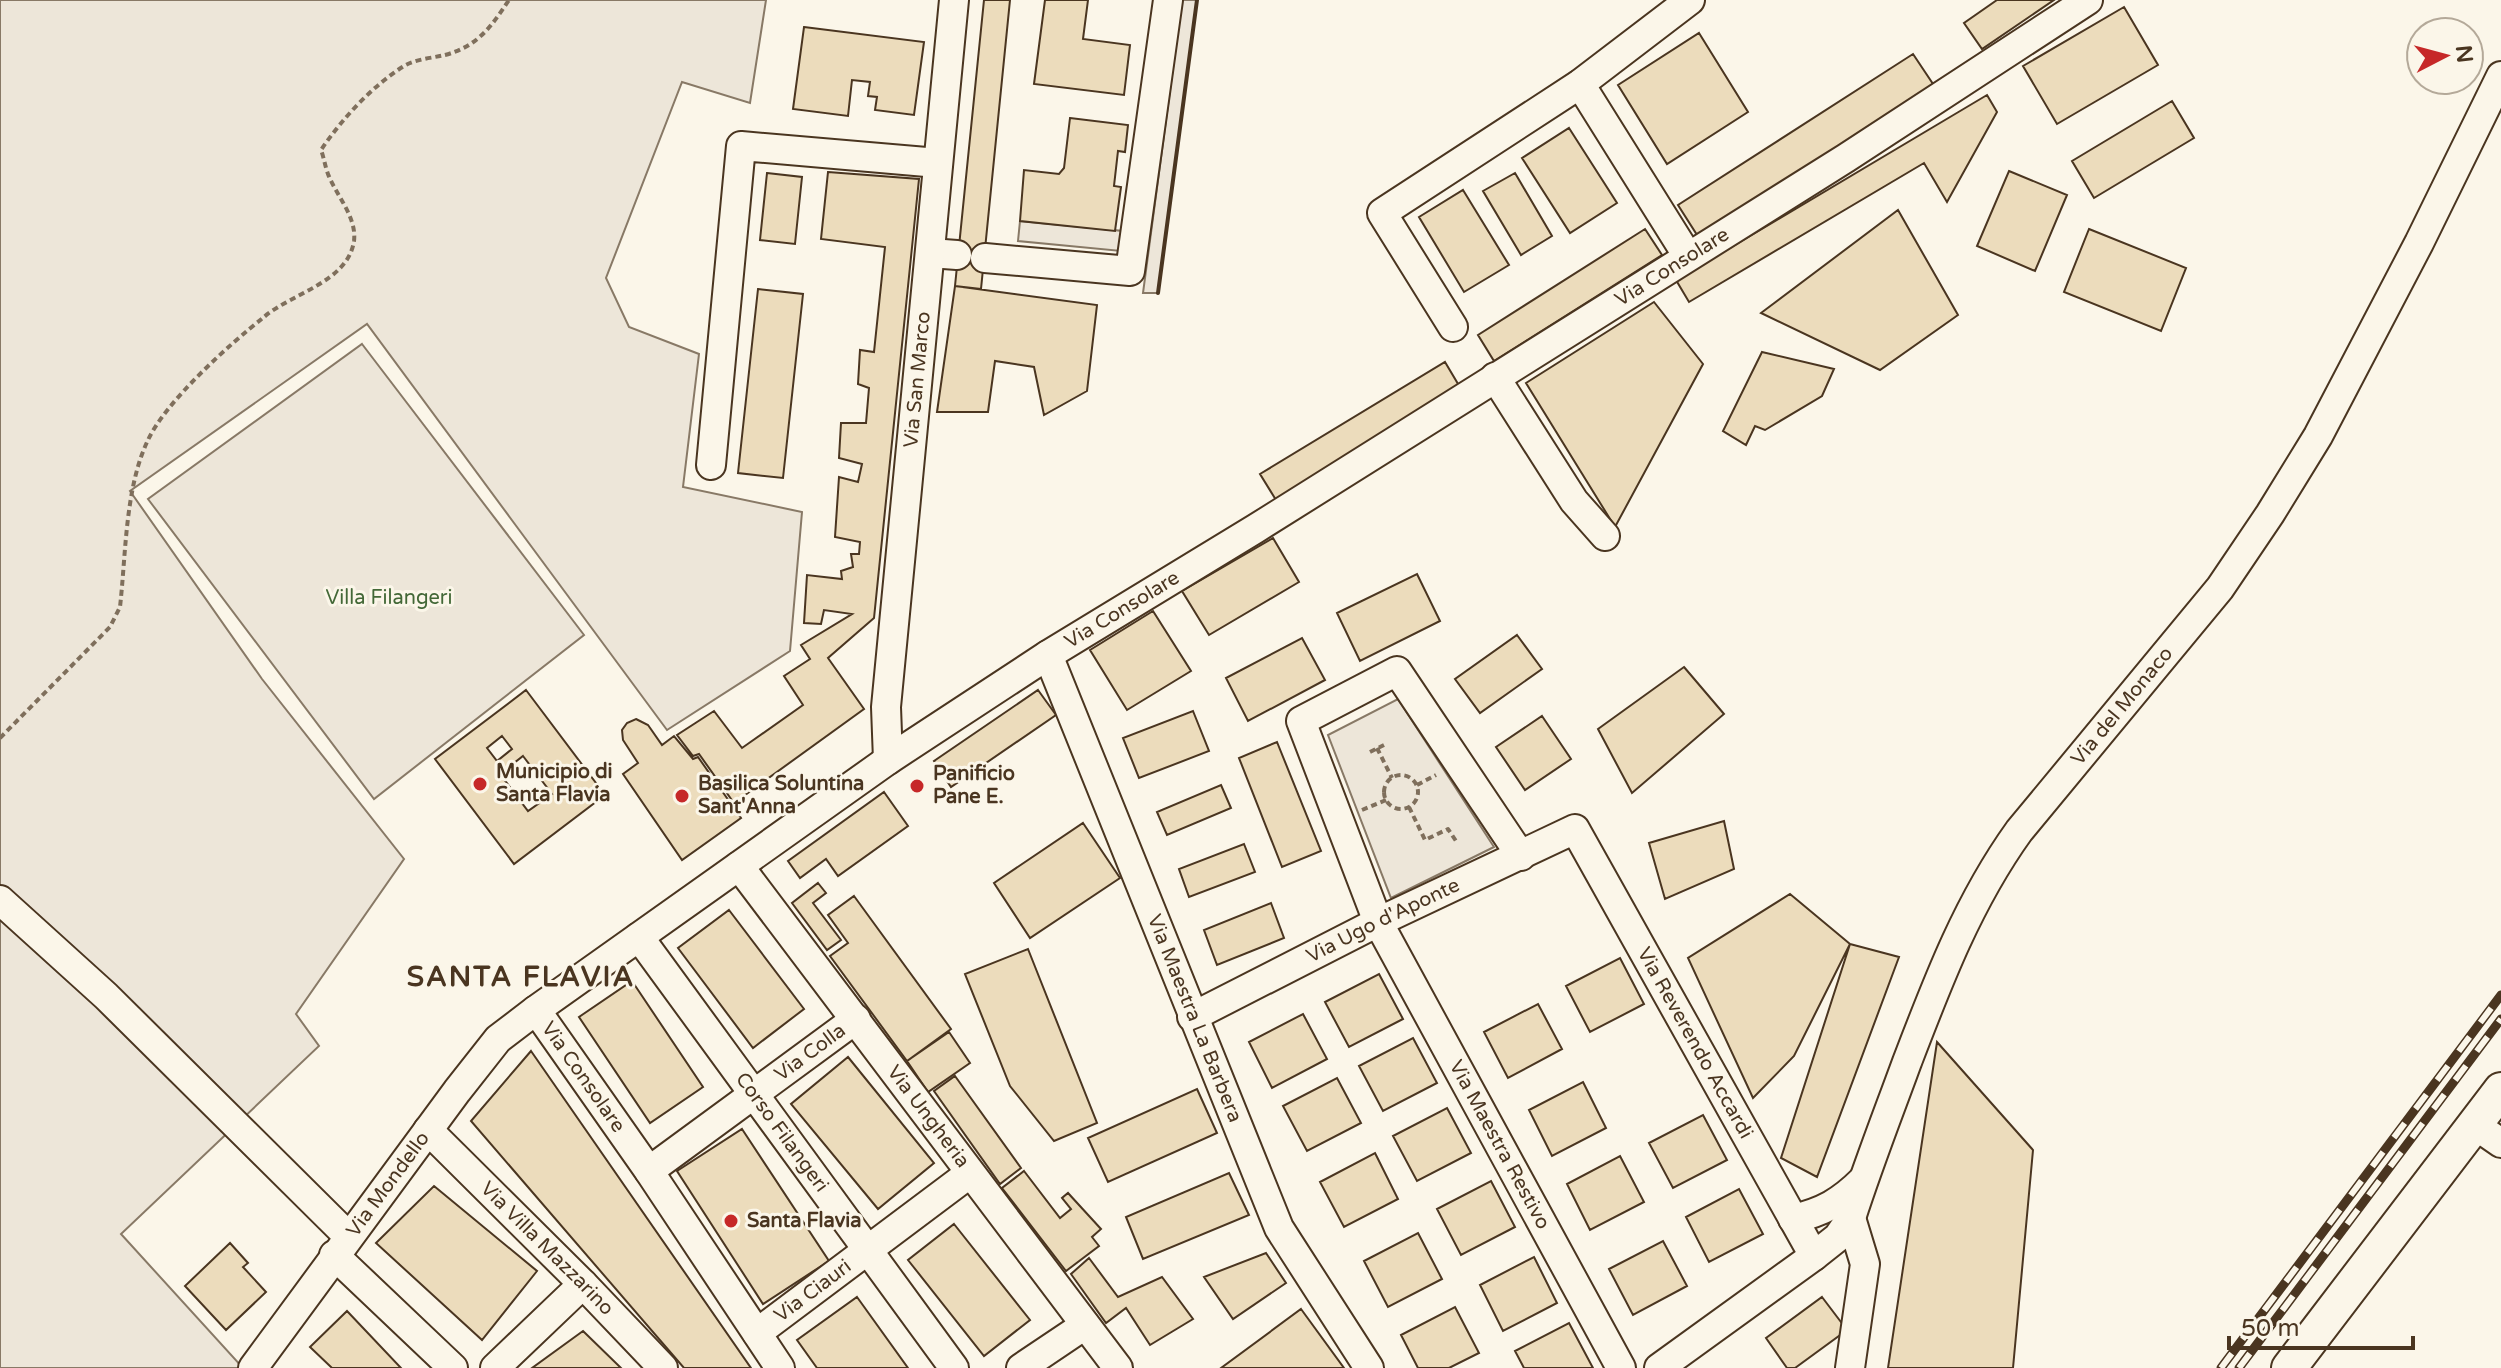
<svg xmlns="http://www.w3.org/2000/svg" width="2501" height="1368" font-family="'Varela Round',sans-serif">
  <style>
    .green { fill: #ede6d9; stroke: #887966; stroke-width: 2 }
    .building { fill: #ecdcbc; stroke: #4a3520; stroke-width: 2; fill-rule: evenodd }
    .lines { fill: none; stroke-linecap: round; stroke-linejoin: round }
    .minor-casing { stroke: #4a3520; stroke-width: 32 }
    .major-casing { stroke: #4a3520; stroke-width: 38 }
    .path { stroke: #7f6f5c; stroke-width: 4; stroke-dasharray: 6 4; stroke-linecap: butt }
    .minor { stroke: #fbf6e9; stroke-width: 28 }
    .major { stroke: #fbf6e9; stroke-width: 34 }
    .rail-casing { stroke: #4a3520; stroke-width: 9 }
    .rail { stroke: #fbf6e9; stroke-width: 6; stroke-dasharray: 18; stroke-linecap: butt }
    .wall { stroke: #4a3520; stroke-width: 4 }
    .poi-dot { fill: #c62828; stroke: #fbf6e9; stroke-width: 3 }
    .labels { text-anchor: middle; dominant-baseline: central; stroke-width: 6; stroke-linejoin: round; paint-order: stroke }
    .street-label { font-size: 20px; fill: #4a3520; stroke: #fbf6e9 }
    .park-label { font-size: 20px; fill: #436837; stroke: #fbf6e9 }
    .poi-label { font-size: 20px; font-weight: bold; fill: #4a3520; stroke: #fbf6e9; text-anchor: start }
    .district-label { font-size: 28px; font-weight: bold; letter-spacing: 2px; fill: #4a3520; stroke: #fbf6e9 }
  </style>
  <rect width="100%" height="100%" fill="#fbf6e9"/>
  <path class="green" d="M0,0H766L750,103L682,82L606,278L629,327L699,354L683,487L802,512L790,651L667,730L367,324L130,491L262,679L404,859L296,1014L319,1046L121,1234L243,1368H0Z
    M1182,0H1197L1158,293H1143Z
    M1020,221L1123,231L1121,251L1018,241Z
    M362,344L584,635L374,799L148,499Z
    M1398,699L1494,847L1391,898L1328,735Z"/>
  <path class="building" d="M984,0H1010L981,289L955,286Z
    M1045,0H1088L1083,39L1130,45L1124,95L1034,84Z
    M1997,0H2054L1982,49L1964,23Z
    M2124,7L2158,65L2057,124L2023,66Z
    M804,27L924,42L914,115L875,110L877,97L868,96L870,82L852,80L848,116L793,109Z
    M1699,33L1748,112L1667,164L1618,85Z
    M1913,54L1935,87L1699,238L1678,205Z
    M1987,95L1997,112L1947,202L1924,163L1689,302L1676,280Z
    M2172,101L2194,138L2094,198L2072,161Z
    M1070,118L1128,125L1125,152L1118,151L1114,186L1121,187L1115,231L1020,221L1024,170L1059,174L1064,168Z
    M1569,128L1617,203L1570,233L1522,158Z
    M2009,171L2067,195L2035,271L1977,246Z
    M828,172L919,179L874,618L828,658L864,709L734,803L699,754L693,756L677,735L714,711L742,748L803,705L784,676L810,659L801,645L852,614L824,610L821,624L804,623L807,575L842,579L841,571L853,567L851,554H859L860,542L835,537L839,477L858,482L862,464L839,458L841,423H866L869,388L858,384L860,350L874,352L885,247L821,239Z
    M767,173L802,177L795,244L760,240Z
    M1515,173L1552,236L1521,255L1483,191Z
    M1463,190L1509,265L1464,292L1419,217Z
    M1898,210L1958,315L1880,370L1761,313Z
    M1645,229L1662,255L1494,361L1478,335Z
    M2089,229L2186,268L2161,331L2064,292Z
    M955,286L1097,305L1087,391L1044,415L1034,367L995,361L988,412H937Z
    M758,289L803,294L783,478L738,473Z
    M1654,302L1703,364L1615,527L1526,383Z
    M1762,352L1834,369L1822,396L1765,430L1755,426L1746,445L1723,431Z
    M1445,362L1461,389L1276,500L1260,474Z
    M1273,538L1299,582L1209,635L1182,591Z
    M1417,574L1440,621L1360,661L1337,613Z
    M1153,611L1191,671L1127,710L1090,650Z
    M1517,635L1542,669L1480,713L1455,679Z
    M1302,638L1325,680L1248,721L1226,678Z
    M1684,667L1724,714L1632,793L1598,729Z
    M526,690L605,795L514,864L435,759ZM502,736L512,749L497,761L487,748ZM523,756L552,794L528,811L500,774Z
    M1038,690L1056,715L951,787L934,761Z
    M1193,711L1209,751L1139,778L1123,738Z
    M1542,716L1571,759L1525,790L1496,747Z
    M636,719L648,725L662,745L674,736L693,759L698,757L741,818L682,860L623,774L638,763L623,740L622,730L627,723Z
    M1277,742L1321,851L1282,867L1239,758Z
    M1221,785L1231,808L1167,835L1157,812Z
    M884,792L908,826L838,876L826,859L800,878L788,861Z
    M1724,821L1734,869L1665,899L1649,843Z
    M1083,823L1120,878L1030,938L994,883Z
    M1244,844L1255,872L1189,897L1179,869Z
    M818,883L826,893L813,903L841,940L827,950L792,903Z
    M1790,894L1850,944L1794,1056L1753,1098L1688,958Z
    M854,896L951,1029L907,1061L830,956L848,943L828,915Z
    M1271,903L1284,938L1217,965L1204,930Z
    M729,910L804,1009L753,1048L678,948Z
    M1850,944L1899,957L1817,1177L1781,1158Z
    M1028,949L1097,1123L1054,1141L1010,1086L965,974Z
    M1620,958L1644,1004L1590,1032L1566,986Z
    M1379,974L1403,1019L1349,1047L1325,1002Z
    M632,981L703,1087L650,1123L579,1017Z
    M1538,1004L1562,1049L1508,1078L1484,1032Z
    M1303,1014L1327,1059L1272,1088L1249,1042Z
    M949,1032L970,1063L928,1092L907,1061Z
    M1413,1038L1437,1083L1383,1111L1359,1066Z
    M1937,1042L2033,1150L2013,1368H1888Z
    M531,1051L751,1368H684L471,1121Z
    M848,1057L934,1163L878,1209L791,1104Z
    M955,1076L1021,1168L1000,1184L934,1091Z
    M1337,1078L1361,1123L1307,1151L1283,1106Z
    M1583,1082L1606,1128L1552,1156L1529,1110Z
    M1197,1089L1217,1133L1108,1182L1088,1138Z
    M1447,1108L1471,1153L1417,1181L1393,1136Z
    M1703,1115L1727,1160L1673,1188L1649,1143Z
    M742,1129L829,1261L763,1304L677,1171Z
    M1375,1153L1398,1199L1344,1227L1320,1182Z
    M1620,1156L1644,1202L1590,1230L1567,1184Z
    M1024,1171L1060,1218L1071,1209L1062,1198L1068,1193L1101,1229L1092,1237L1099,1246L1066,1271L1002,1188Z
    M1229,1173L1249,1215L1143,1259L1126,1217Z
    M1491,1181L1515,1227L1461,1255L1437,1209Z
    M434,1186L537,1271L482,1340L376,1243Z
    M1739,1189L1763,1234L1709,1262L1686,1217Z
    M954,1224L1030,1320L984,1356L908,1260Z
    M1418,1233L1442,1279L1388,1307L1364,1261Z
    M1663,1241L1687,1286L1633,1315L1609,1269Z
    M230,1243L248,1263L243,1267L266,1292L226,1330L185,1286Z
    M1266,1253L1286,1283L1233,1319L1204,1277Z
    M1534,1257L1557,1303L1503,1331L1480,1285Z
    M1089,1258L1118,1297L1162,1277L1193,1319L1150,1345L1126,1308L1106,1323L1071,1274Z
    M857,1297L908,1368H817L797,1340Z
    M1822,1297L1847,1330L1795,1368H1787L1766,1338Z
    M1455,1307L1479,1353L1449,1368H1418L1401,1335Z
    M1301,1309L1344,1368H1221Z
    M347,1311L401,1368H332L310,1347Z
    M1569,1323L1593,1368H1524L1515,1351Z
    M583,1331L621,1368H532Z"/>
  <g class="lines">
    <defs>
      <g id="minor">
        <path d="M1580,84L1687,255"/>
        <path d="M930,253L957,255"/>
        <path d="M985,258L1130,271L1168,0"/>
        <path d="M1453,327L1382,213L1580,84L1690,0"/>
        <path d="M1495,377L1574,501L1605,536"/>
        <path d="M711,465L741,146L938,163"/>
        <path id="s1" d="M1048,655L1279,1228L1369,1368"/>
        <path id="s2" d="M888,760L886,707L954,0"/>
        <path id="s3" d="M1521,856L1397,671L1301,721L1378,922L1621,1368"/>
        <path id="s4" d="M739,866L1118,1368"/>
        <path d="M0,900L106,996L348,1236"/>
        <path id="s5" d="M639,937L954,1368"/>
        <path id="s6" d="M536,1010L649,1171L780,1368"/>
        <path id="s7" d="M1192,1017L1378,922L1575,829L1814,1256"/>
        <path d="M2475,1125L2501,1143"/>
        <path id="s8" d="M428,1130L583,1284L663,1368"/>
        <path id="s9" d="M649,1171L856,1019"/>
        <path d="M1793,1219C1823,1212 1841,1202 1863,1180"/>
        <path d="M334,1255L453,1368"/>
        <path id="s10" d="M757,1333L969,1174"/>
        <path id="s11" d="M253,1368L457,1091L498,1039L536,1010L888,760L1048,655L1255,529L1846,158L2088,0"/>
        <path d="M495,1368L583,1284"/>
        <path d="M1021,1368L1085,1325"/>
        <path id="s12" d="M1659,1368L1814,1256L1838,1237L1851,1218C1868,1165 1888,1114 1907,1062C1938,981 1968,902 2019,831L2220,588L2270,514L2318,436L2419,243L2501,76"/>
        <path d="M1850,1368L1865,1264L1851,1218"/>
      </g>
      <path id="major" d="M2289,1368L2501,1090"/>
    </defs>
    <use href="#minor" class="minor-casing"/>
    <use href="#major" class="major-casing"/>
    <path class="path" d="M0,738L110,627L120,607C126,554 125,488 148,440C166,401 230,344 264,317C292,293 348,282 354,241C357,217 336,195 328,174C325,166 324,158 321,150C341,120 372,86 404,66C416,59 432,58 445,55C478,46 491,27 509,0
      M1377,748L1392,778
      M1370,752L1384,745
      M1384 792a17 17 0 1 1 34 0a17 17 0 1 1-34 0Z
      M1417,785L1436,775
      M1409,807L1425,840L1448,829L1456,841
      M1362,810L1386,800"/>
    <use href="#minor" class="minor"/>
    <use href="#major" class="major"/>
    <defs>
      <path id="rail" d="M2221,1368L2501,995
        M2239,1368L2501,1019"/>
    </defs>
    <use href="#rail" class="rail-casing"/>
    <use href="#rail" class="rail"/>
    <path class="wall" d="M1158,293L1197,0"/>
  </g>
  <g class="poi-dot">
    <circle cx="480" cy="784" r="8"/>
    <circle cx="917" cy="786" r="8"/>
    <circle cx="682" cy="796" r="8"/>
    <circle cx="731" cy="1221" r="8"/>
  </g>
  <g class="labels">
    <g class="street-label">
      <text stroke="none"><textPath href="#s11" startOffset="1816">Via Consolare</textPath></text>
      <text stroke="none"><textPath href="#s2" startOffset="382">Via San Marco</textPath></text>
      <text stroke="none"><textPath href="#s11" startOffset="1168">Via Consolare</textPath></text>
      <text stroke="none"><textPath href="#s12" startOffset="830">Via del Monaco</textPath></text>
      <text stroke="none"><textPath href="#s7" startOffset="214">Via Ugo d'Aponte</textPath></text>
      <text stroke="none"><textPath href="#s1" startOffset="392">Via Maestra La Barbera</textPath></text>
      <text stroke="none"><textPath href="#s7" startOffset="672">Via Reverendo Accardi</textPath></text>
      <text stroke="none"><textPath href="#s9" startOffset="200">Via Colla</textPath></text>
      <text stroke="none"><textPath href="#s6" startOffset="82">Via Consolare</textPath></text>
      <text stroke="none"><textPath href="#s4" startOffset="314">Via Ungheria</textPath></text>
      <text stroke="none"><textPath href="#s5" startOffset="242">Corso Filangeri</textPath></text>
      <text stroke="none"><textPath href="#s3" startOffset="800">Via Maestra Restivo</textPath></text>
      <text stroke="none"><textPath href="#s11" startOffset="228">Via Mondello</textPath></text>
      <text stroke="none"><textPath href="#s8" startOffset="168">Via Villa Mazzarino</textPath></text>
      <text stroke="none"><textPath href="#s10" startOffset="70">Via Ciauri</textPath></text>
    </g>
    <g class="park-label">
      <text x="389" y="598">Villa Filangeri</text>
    </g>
    <g class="poi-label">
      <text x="496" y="772">Municipio di<tspan x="496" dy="23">Santa Flavia</tspan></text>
      <text x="933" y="774">Panificio<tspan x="933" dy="23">Pane E.</tspan></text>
      <text x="698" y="784">Basilica Soluntina<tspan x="698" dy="23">Sant'Anna</tspan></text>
      <text x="747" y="1221">Santa Flavia</text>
    </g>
    <g class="district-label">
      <text x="521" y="977">SANTA FLAVIA</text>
    </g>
  </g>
  <g transform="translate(2445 56) rotate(84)"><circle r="38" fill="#fbf6e9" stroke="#b4a999" stroke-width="2"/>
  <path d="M0-6L14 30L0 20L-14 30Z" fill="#c62828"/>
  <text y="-12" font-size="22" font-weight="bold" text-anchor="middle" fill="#4a3520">N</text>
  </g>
  <path d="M2229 1336v12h184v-12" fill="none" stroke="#4a3520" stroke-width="4"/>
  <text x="2241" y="1336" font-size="24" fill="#4a3520" stroke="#fbf6e9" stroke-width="6" paint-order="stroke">50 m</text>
</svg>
